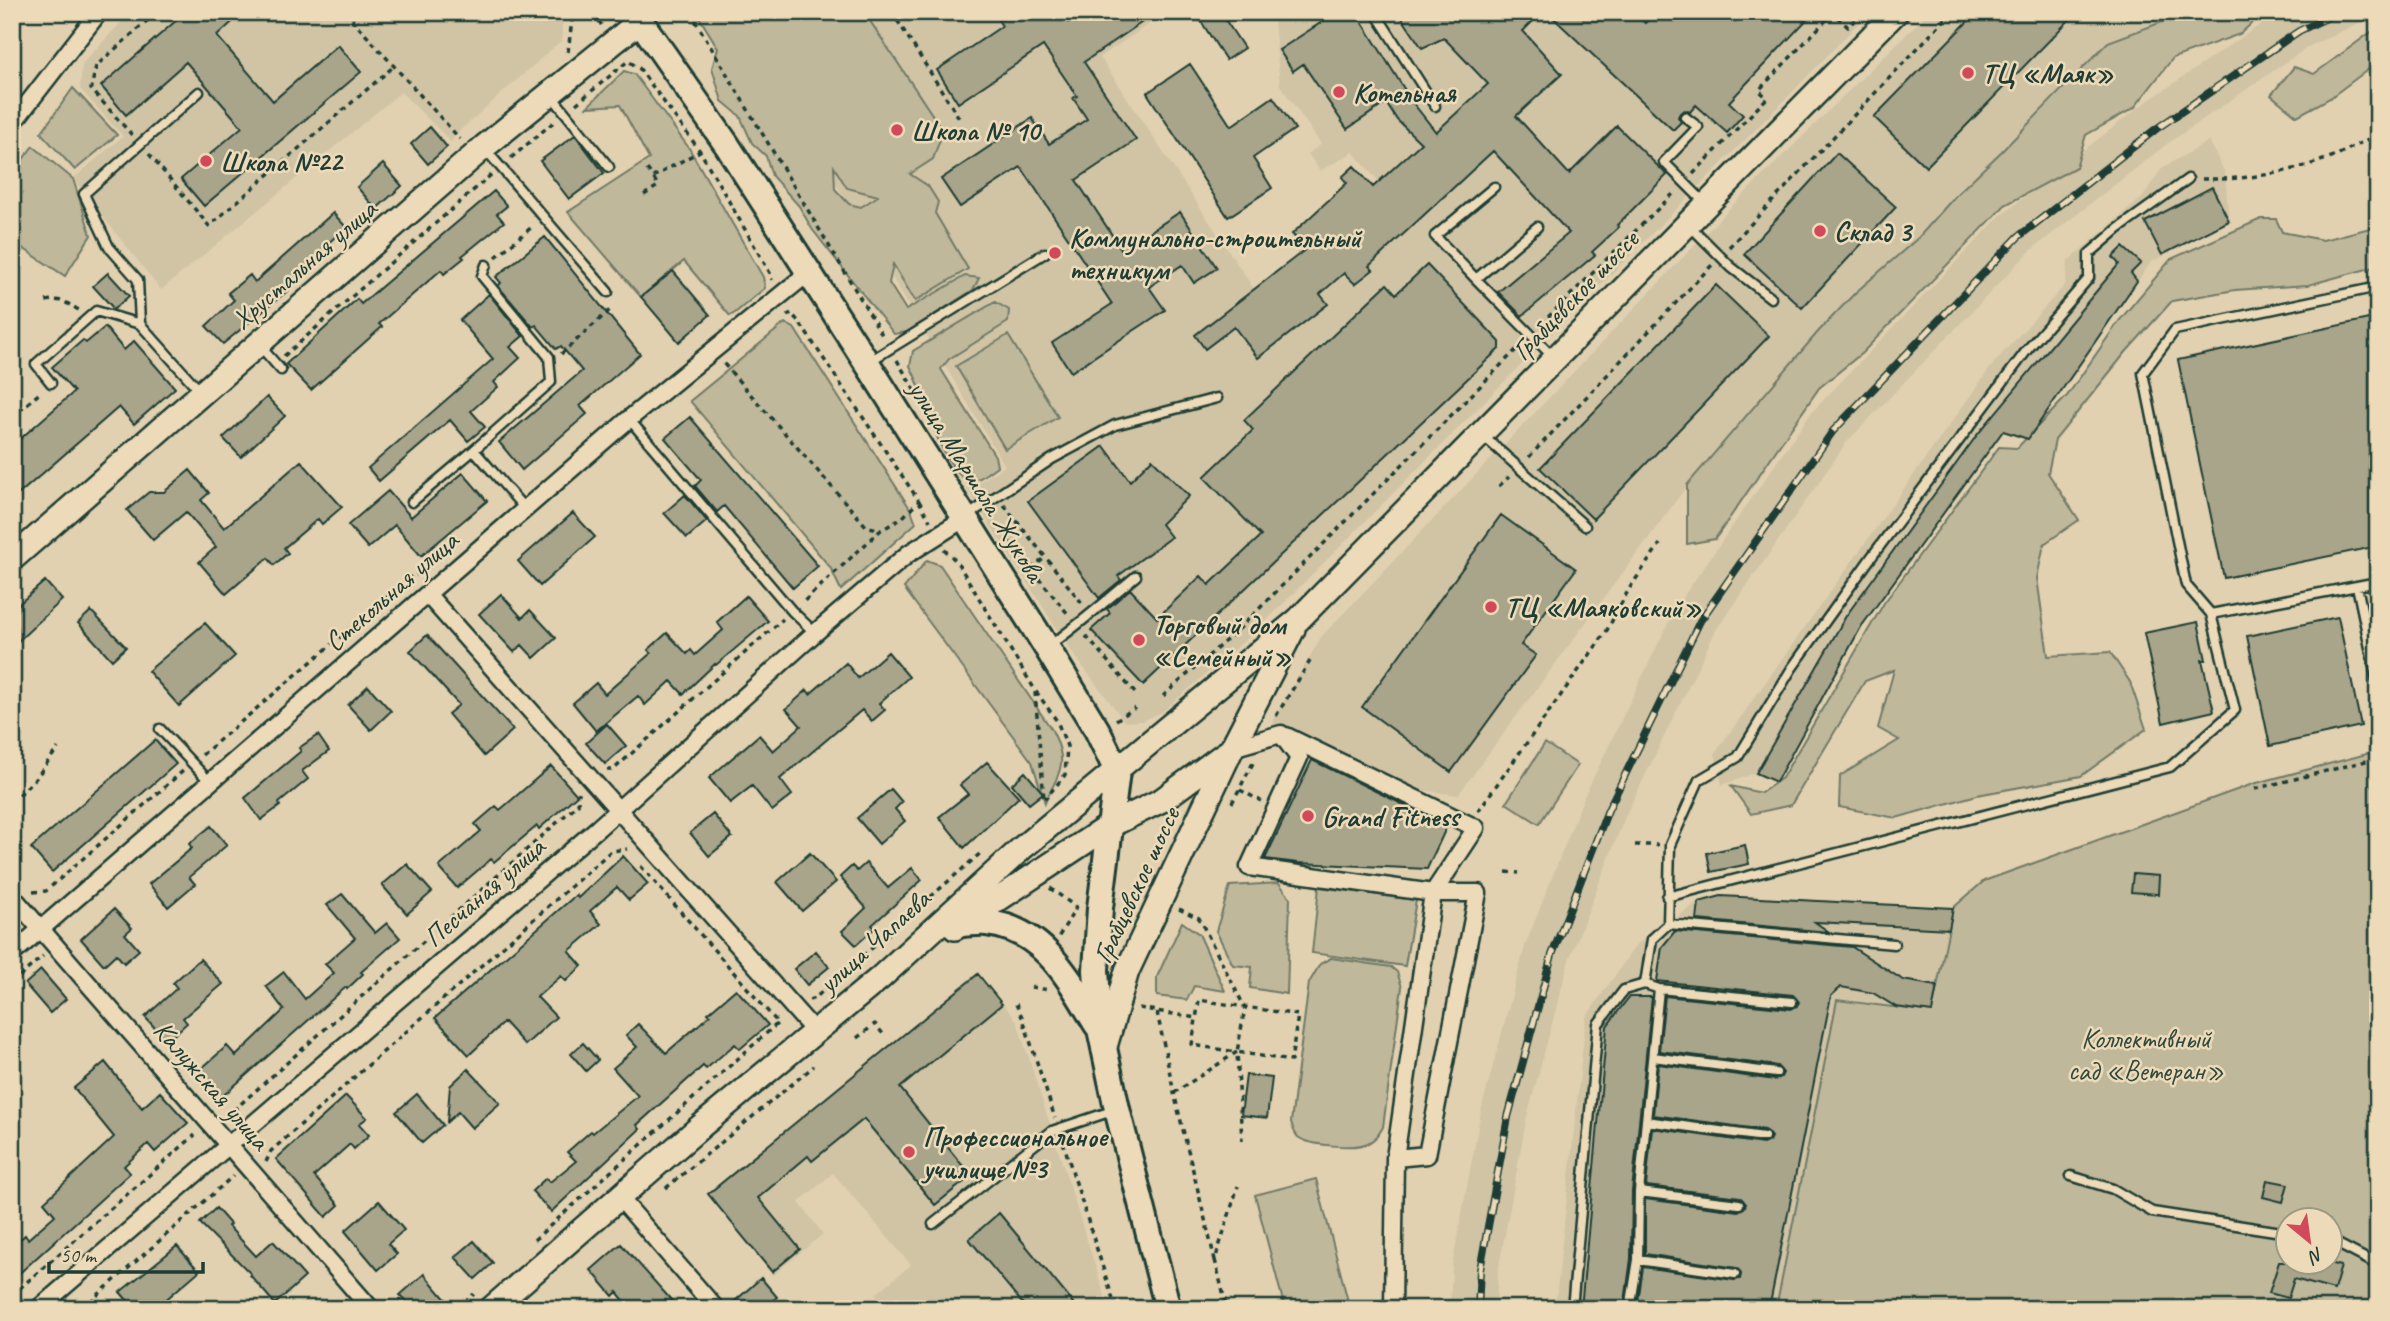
<svg xmlns="http://www.w3.org/2000/svg" width="2390" height="1321" font-family="Caveat,sans-serif">
  <style>
    .built { fill: #d0c4a5 }
    .green { fill: #c0b89b; stroke: #707a68; stroke-width: 2; fill-rule: evenodd }
    .building { fill: #a8a58b; stroke: #1f3d34; stroke-width: 2 }
    .lines { fill: none; stroke-linecap: round; stroke-linejoin: round }
    .lane-casing { stroke: #1f3d34; stroke-width: 13 }
    .street-casing { stroke: #1f3d34; stroke-width: 21 }
    .secondary-casing { stroke: #1f3d34; stroke-width: 28 }
    .primary-casing { stroke: #1f3d34; stroke-width: 30 }
    .path { stroke: #1f3d34; stroke-width: 3.5; stroke-dasharray: 5 5; stroke-linecap: butt }
    .lane { stroke: #eddab8; stroke-width: 8 }
    .street { stroke: #eddab8; stroke-width: 16 }
    .secondary { stroke: #eddab8; stroke-width: 23 }
    .primary { stroke: #eddab8; stroke-width: 24 }
    .rail-casing { stroke: #1f3d34; stroke-width: 8 }
    .rail { stroke: #eddab8; stroke-width: 5; stroke-dasharray: 16; stroke-linecap: butt }
    .poi-dot { fill: #d1495b; stroke: #eddab8; stroke-width: 2.5 }
    .labels { text-anchor: middle; dominant-baseline: central; stroke-width: 5; stroke-linejoin: round; paint-order: stroke }
    .poi-label { font-size: 28px; font-weight: bold; fill: #1f3d34; stroke: #eddab8; text-anchor: start }
    .street-label { font-size: 28px; fill: #1f3d34; stroke: #eddab8 }
    .park-label { font-size: 28px; fill: #2f493e; stroke: #eddab8 }
  </style>
  <rect width="100%" height="100%" fill="#e1d1b0"/>
  <filter id="ink" filterUnits="userSpaceOnUse"><feTurbulence type="fractalNoise" baseFrequency=".0143" numOctaves="2"/><feDisplacementMap in="SourceGraphic" scale="14" xChannelSelector="R" yChannelSelector="G"/><feConvolveMatrix kernelMatrix="1 2 1 2 8 2 1 2 1" color-interpolation-filters="sRGB"/></filter>
  <g filter="url(#ink)">
    <path class="built" d="M131,12H562V40L456,134L451,142L401,92L161,290L73,179L123,136L80,89L82,64Z
      M733,12H1167L1100,57L1254,289L1293,259L1379,182L1353,152L1320,171L1308,154L1321,144L1280,85L1274,21L1269,12H1869L1778,107L1256,631L1162,712L1142,721L1125,722L1071,651L967,489L1005,466Z
      M1929,12H2189L2108,42L1846,314L1687,486L1458,795L1407,788L1272,723L1321,637L1733,205Z
      M2279,12H2378V14L2308,47L2167,144L2030,251L1847,442L1716,630L1625,817L1569,960L1526,1121L1498,1272L1496,1309H1450L1452,1267L1481,1111L1525,946L1583,799L1676,607L1811,413L1999,217L2139,107Z
      M2209,141L2225,173L2229,221L2151,262L2028,439L2003,431L1861,627L1776,782L1756,773L1722,785L1715,753L1993,364L2065,285L2068,261L2143,197L2162,168Z
      M1721,896L1953,908L1932,1012L1837,1001L1776,1309H1555L1586,1017L1636,945L1699,902Z
      M978,974L1017,1021L1109,1309H897L888,1298L882,1300L876,1294L911,1265L833,1173L799,1202L823,1234L773,1275L708,1194Z"/>
    <path class="green" d="M696,12H864L943,131L933,159L910,174L928,186L938,202L935,213L968,269L915,301L893,264L889,283L906,310L965,276L979,278L973,290L907,332L894,334L812,229L799,206L772,176L766,156L752,143L740,116L722,101L712,68L718,48ZM834,167L847,188L878,196L861,207L849,204L835,189Z
      M2189,12H2264L2240,34L2173,58L2134,108L2086,135L2076,167L2005,205L1862,353L1819,388L1715,539L1687,544V485L1818,332L1855,293L1919,237L1956,195L2002,151L2108,42Z
      M2378,27V62L2330,98L2297,116L2271,95L2294,67L2314,74Z
      M624,71L634,74L689,148L763,277L765,288L735,313L730,316L684,261L641,297L568,212L649,159L620,105L587,107Z
      M73,88L117,135L75,170L41,133Z
      M33,146L73,179L91,235L65,276L12,241V174Z
      M2261,219H2276L2282,232L2323,240L2378,226V266L2308,285L2235,290L2172,301L2126,352L2055,440L2048,473L2079,520L2044,544L2037,578L2048,656L2110,652L2130,682L2146,729L2081,776L1977,795L1896,818L1839,807L1840,776L1899,740L1878,728L1894,670L1865,681L1791,805L1751,814L1731,786L1761,793L1782,778L1884,603L1999,447L2017,448L2067,396L2119,321L2171,259Z
      M995,302L1009,310L1008,322L949,359L941,369L995,456L997,466L980,478L966,481C933,453 930,402 910,366L913,351Z
      M785,323L794,328L911,510L916,523L841,590L830,567L690,401Z
      M1008,335L1058,417L1005,449L956,366Z
      M927,560L940,565L1052,730C1069,764 1060,770 1045,803L1032,762L904,588Z
      M1545,743L1578,765L1539,824L1506,803Z
      M2378,751V1309H1776L1837,1000L1932,1012L1953,908L1984,881L2253,784ZM2288,1220H2330V1262H2288Z
      M1279,883L1290,898L1287,994L1250,988L1252,967L1233,965L1216,931L1230,886Z
      M1319,887L1416,900L1405,966L1312,953Z
      M1182,922L1199,934L1225,991L1194,986L1187,1000L1157,996V977Z
      M1331,958L1391,967L1397,972L1402,987L1383,1127C1379,1134 1376,1139 1368,1143C1356,1149 1309,1146 1298,1137C1294,1133 1293,1128 1291,1122L1309,983L1320,964Z
      M1316,1179L1350,1309H1285L1255,1195Z"/>
    <path class="building" d="M186,12H243L217,36L273,101L338,45L361,72L204,206L181,179L242,127L186,62L126,115L101,86Z
      M993,12H1062L1068,22L1082,12H1157L1084,62L1136,140L1076,180L1122,250L1180,212L1217,268L1194,283L1182,265L1149,287L1165,310L1071,372L1052,343L1112,304L1021,167L960,207L941,179L1032,118L1049,144L1087,119L1073,98L1077,96L1043,46L958,103L937,70L1002,26Z
      M1195,12H1220L1244,48L1226,60Z
      M1324,12H1356L1413,103L1436,132L1488,84L1444,38L1422,48L1398,12H1542L1523,31L1562,74L1516,116L1569,174L1617,126L1667,175L1617,225L1619,227L1592,252L1595,255L1522,316L1498,292L1569,233L1493,151L1369,266L1373,270L1355,284L1344,273L1320,294L1328,304L1258,358L1234,327L1205,349L1195,335L1306,249L1292,234L1347,183L1342,177L1354,166L1373,187L1421,143L1397,120L1386,103L1347,129L1303,64L1293,71L1279,50L1328,18Z
      M1547,12H1633L1645,23L1655,12H1814L1729,102L1743,115L1727,133L1696,105L1690,112L1685,110L1680,113L1678,117L1681,122L1673,130Z
      M1977,12H2077L1926,167L1874,117Z
      M1190,64L1231,126L1273,97L1295,129L1253,158L1272,188L1228,217L1147,93Z
      M430,127L447,147L428,164L411,144Z
      M575,135L604,173L569,199L540,161Z
      M1837,153L1896,207L1802,308L1744,254Z
      M383,164L402,186L376,209L357,187Z
      M2212,187L2229,221L2162,255L2145,222Z
      M494,191L507,206L497,214L504,222L462,256L464,258L444,274L441,270L379,324L382,327L311,390L286,364L357,299L361,304Z
      M333,213L346,227L324,247L329,252L286,292L223,344L206,326L234,300L228,293L250,275L255,282Z
      M545,237L640,354L580,406L587,414L522,470L499,442L582,371L561,346L556,349L536,325L533,327L498,286L501,283L496,277Z
      M2123,247L2141,263L2131,273L2137,281L2028,439L2003,431L1861,627L1776,782L1756,773L1846,616L1977,435L2119,264L2113,257Z
      M1427,265L1500,342V348L1143,685L1091,630L1110,613L1107,609L1130,589L1157,618L1201,576L1209,585L1261,536L1204,477L1253,430L1244,420L1387,284L1396,294Z
      M673,271L710,315L679,342L641,297Z
      M108,273L129,296L114,309L93,286Z
      M1716,285L1769,336L1593,519L1540,468Z
      M489,294L523,336L510,347L520,358L494,382L498,387L471,411L485,427L468,441L450,420L379,481L368,468L493,359L460,320Z
      M2378,317V546L2224,578L2178,360Z
      M105,327L124,350L134,341L175,388L134,424L119,407L12,500V446L74,392L52,367L83,340L86,343Z
      M267,397L285,416L241,457L223,438Z
      M690,417L818,566L793,588L724,506L717,512L695,486L701,480L665,438Z
      M1104,446L1130,481L1152,459L1189,496L1161,524L1171,537L1118,576L1121,580L1099,598L1028,501Z
      M301,461L342,507L322,524L318,519L284,548L288,553L274,565L268,558L226,594L199,562L216,547L186,512L153,540L127,510L149,492H164L190,470L209,493L201,500L224,528Z
      M463,473L487,501L421,556L395,525L368,548L348,525L388,491L411,517Z
      M685,495L707,521L687,538L664,513Z
      M573,513L595,537L540,586L518,561Z
      M1501,515L1576,569L1521,645L1536,655L1451,772L1362,707Z
      M45,581L62,600L12,647V610Z
      M501,594L522,618L530,610L556,638L534,658L522,645L514,652L479,614Z
      M746,596L768,621L716,665L715,664L683,694L671,681L645,705L638,696L596,731L573,703L596,683L605,694L651,653L648,650L667,633L687,654L691,650L695,655L723,630L717,622Z
      M91,611L126,647L112,660L78,623Z
      M2338,617L2361,726L2270,746L2247,636Z
      M2198,622L2206,660H2202L2214,711L2163,723L2144,633Z
      M205,623L235,656L179,706L148,671Z
      M427,635L513,730L484,756L448,714L459,705L410,651Z
      M888,652L909,677L879,703L885,710L872,721L862,710L780,779L792,795L772,811L752,786L730,803L709,778L759,735L773,751L801,726L786,709L807,690L810,694L846,663L858,678Z
      M368,686L391,711L371,730L348,705Z
      M607,724L626,746L605,764L586,743Z
      M318,735L329,751L302,771L308,779L279,803L280,806L261,820L245,798L301,751L299,748Z
      M155,740L176,764L52,872L31,848Z
      M1312,760L1447,826L1427,869L1298,863L1265,859Z
      M987,762L1019,797L964,848L939,817L968,794L960,785Z
      M551,766L577,795L539,829L537,826L494,862L491,859L457,888L439,867L481,831L475,824L496,806L500,810Z
      M1025,772L1043,793L1029,804L1012,784Z
      M891,789L902,802L895,809L905,821L879,844L857,818Z
      M713,814L732,837L709,856L690,833Z
      M211,826L227,845L189,877L195,884L168,907L149,884L192,848L189,844Z
      M1745,845L1749,864L1711,872L1707,853Z
      M810,853L836,882L802,911L777,882Z
      M623,856L648,884L629,900L617,887L590,911L601,924L569,951L582,966L566,981L561,976L537,997L556,1017L525,1045L504,1022L469,1055L435,1018L576,895L578,898Z
      M866,863L888,888L912,868L922,880L872,925L875,928L856,945L842,931L866,908L840,877L852,866L857,871Z
      M407,864L432,892L407,914L382,885Z
      M2133,874L2159,876L2158,894L2131,892Z
      M342,894L375,933L387,923L400,938L361,972L363,974L347,989L346,987L217,1101L194,1075L227,1046L236,1056L284,1010L266,986L284,972L305,999L334,973L325,964L355,938L327,905Z
      M1721,896L1953,908L1949,929L1815,922L1829,932L1697,920L1699,902Z
      M114,909L132,928L125,934L139,950L124,963L116,954L104,965L81,939Z
      M1675,931L1852,947L1903,980L1937,986L1932,1012L1896,1007L1873,993L1841,987L1831,996L1769,1309H1637L1643,1267L1734,1280L1740,1279L1741,1274L1736,1268L1645,1254V1199L1738,1211L1744,1208L1746,1204L1740,1197L1646,1186L1652,1128L1763,1144L1769,1141L1771,1137L1765,1130L1653,1115L1658,1064L1775,1080L1781,1077L1783,1073L1777,1066L1659,1051L1665,996L1791,1009L1797,1006L1799,1002L1793,995L1657,981L1662,947Z
      M816,951L829,967L807,985L794,969Z
      M200,959L223,984L183,1018L187,1023L167,1041L145,1017L177,988L173,983Z
      M41,970L66,999L50,1013L25,984Z
      M978,974L1002,1004L900,1088L971,1176L935,1205L864,1119L812,1161L808,1156L758,1198L800,1249L772,1272L708,1194Z
      M736,989L768,1025L740,1049L735,1044L706,1069L703,1066L637,1125L640,1129L551,1212L532,1191L546,1178L550,1182L576,1161L567,1152L591,1131L593,1133L638,1096L613,1068L637,1047L626,1035L638,1024L666,1053L710,1015L708,1013Z
      M1629,997H1652L1632,1191L1631,1259L1624,1309H1581L1607,1026Z
      M583,1043L598,1060L586,1071L571,1054Z
      M105,1062L142,1108L160,1092L188,1123L155,1152L148,1144L124,1166L130,1173L12,1280V1246L25,1235L28,1239L55,1215L44,1202L114,1137L74,1088Z
      M468,1069L500,1103L472,1128L458,1112L447,1122L450,1086Z
      M1246,1075L1272,1078L1267,1118L1241,1115Z
      M417,1094L443,1125L422,1143L396,1112Z
      M346,1096L367,1118L359,1124L369,1135L354,1149L350,1144L314,1176L339,1205L326,1217L276,1159Z
      M2267,1180L2288,1184L2283,1202L2263,1197Z
      M379,1201L404,1230L388,1244L397,1254L378,1270L345,1231Z
      M216,1208L230,1224L228,1226L256,1256L273,1241L305,1277L275,1304L250,1275L251,1274L200,1223Z
      M999,1213L1078,1309H1027L969,1239Z
      M474,1241L493,1263L475,1279L455,1257Z
      M621,1244L672,1301L663,1309H631L617,1292L613,1296L591,1270Z
      M177,1246L199,1271L155,1309H135L120,1292Z
      M2279,1262H2326L2341,1266L2334,1290L2294,1279L2288,1298L2269,1293Z
      M424,1274L454,1309H412L400,1295Z
      M761,1278L777,1297L763,1309H726Z"/>
    <g class="lines">
      <defs>
        <path id="lane" d="M1375,12L1435,106
          M199,92L84,194L109,247L138,280L140,324L200,391
          M551,95L609,167
          M1685,117L1698,127L1664,162L1706,204
          M485,149L608,292
          M1689,225L1731,267L1771,298
          M1537,227L1476,279L1553,357
          M486,265L482,276L549,357L551,382L474,450L525,509
          M1476,279L1435,236L1494,187
          M260,346L281,370
          M870,361L1045,253
          M51,383L36,364L96,311L140,324
          M629,419L792,611L815,633
          M1483,436L1585,526
          M412,502L474,450
          M967,516L1052,459L1115,425L1217,398
          M2357,586L2378,686
          M2211,614L2378,582
          M1049,646C1079,625 1107,600 1136,576
          M160,729L210,782
          M1667,897L2170,767L2235,710L2211,614L2186,585L2143,373L2175,330L2378,287
          M1668,924L1894,944
          M1659,989L1792,1002
          M1653,1057L1776,1073
          M1646,1121L1764,1137
          M2071,1176L2113,1189L2152,1212L2288,1233
          M1639,1192L1739,1204
          M933,1224L1052,1131L1115,1110
          M2330,1240L2378,1265
          M1638,1260L1735,1274
          M1572,1309L1598,1024L1624,990L1645,984
          M1630,1309L1638,1260L1639,1192L1659,989L1645,984L1652,939L1668,924L1670,845L1699,780L1738,757L1792,668L1870,559L2027,350L2089,278V254L2118,229L2188,179
          M2375,1309L2378,1306"/>
        <path id="street" d="M12,124L99,12
          M427,594L816,1033
          M1286,736L1476,828L1433,893L1395,1158L1393,1309
          M1232,748L1281,734L1299,758L1249,867L1433,893H1478L1427,1155L1395,1158
          M12,896L371,1309
          M12,954L629,419L808,273
          M619,1197L716,1309
          M38,1309L598,828L815,633L908,554L965,518"/>
        <path id="secondary" d="M12,559L484,147L640,21
          M955,928L1109,826L1162,800L1226,753
          M1104,1050L1127,971L1232,748L1293,629
          M491,1309L700,1127L880,978L1022,848L1298,620L1896,12"/>
        <path id="primary" d="M634,12L727,145L867,363L1047,648L1097,730L1117,771L1100,908L1096,970L1100,1029L1117,1109L1168,1309
          M960,924C969,924 979,922 987,923C1045,929 1070,981 1097,1025"/>
      </defs>
      <use href="#lane" class="lane-casing"/>
      <use href="#street" class="street-casing"/>
      <use href="#secondary" class="secondary-casing"/>
      <use href="#primary" class="primary-casing"/>
      <path class="path" d="M345,12L460,139
        M594,12L602,26
        M690,12L884,338
        M892,12L961,121
        M568,52L573,12
        M576,104L628,61L639,68L700,151L770,273L772,280
        M132,135L91,89L96,66L157,12
        M149,154L209,226L393,67
        M511,158L556,120
        M647,169L653,177L700,151
        M1693,174L1767,98L1759,90L1833,13L1848,27L1862,12
        M2202,179C2250,180 2299,172 2343,152C2355,146 2365,140 2378,135
        M644,195L658,186L653,177
        M1729,247L1952,12
        M496,257L533,226
        M46,301C62,298 66,303 79,310
        M787,316L791,313L799,322L919,501L901,519L881,530L802,603
        M1541,324L1675,192
        M561,354L610,310V306
        M284,356L492,174
        M897,360L937,429
        M724,364L866,526L881,530
        M12,417L42,391
        M1529,457L1712,265
        M1499,486L1509,477
        M919,501L930,521
        M1004,505L1082,603
        M1007,539L1068,614
        M944,549L957,562L1035,690L1057,721L1067,746L1065,775L1045,799
        M1031,569L1046,557
        M1086,636L1135,693
        M1035,692L1044,799
        M1163,696L1240,628L1521,345
        M1276,716L1310,661
        M1116,720L1135,708
        M202,755L412,576L422,573
        M607,770H613L783,619
        M2255,789L2378,758
        M1240,790L1261,801
        M12,802L36,778L58,748
        M1232,803L1254,761
        M1478,811L1606,632L1629,589L1660,544
        M1635,845H1658
        M12,870L20,879
        M1506,872L1519,873
        M1050,888L1077,908
        M33,892L46,891L183,771
        M1179,909L1199,918L1245,1008L1237,1052L1291,1061L1298,1015L1199,1000L1192,1045L1237,1052
        M1059,936L1076,908
        M12,983L43,956
        M1031,987L1049,990
        M809,1000L815,998L983,851
        M1016,1004L1023,1019L1055,1118
        M1139,1008L1196,1018
        M1157,1012L1174,1093L1215,1260L1238,1186
        M857,1038L875,1024L883,1034
        M1174,1093L1237,1052L1242,1141
        M226,1117L578,804L579,792
        M1063,1142L1116,1309
        M266,1162L271,1151L611,851L627,849
        M666,1188L814,1066
        M534,1240L778,1023L638,863
        M1215,1260L1227,1309
        M12,1295L195,1135
        M389,1301L395,1309
        M82,1309L233,1176
        M457,1309L474,1294"/>
      <use href="#lane" class="lane"/>
      <use href="#street" class="street"/>
      <use href="#secondary" class="secondary"/>
      <use href="#primary" class="primary"/>
      <defs>
        <path id="rail" d="M1478,1309L1480,1270L1508,1117L1552,955L1608,810L1700,621L1833,431L2018,237L2156,129L2299,31L2339,12"/>
      </defs>
      <use href="#rail" class="rail-casing"/>
      <use href="#rail" class="rail"/>
    </g>
  </g>
  <g class="poi-dot">
    <circle cx="1968" cy="73" r="7"/>
    <circle cx="1339" cy="92" r="7"/>
    <circle cx="897" cy="130" r="7"/>
    <circle cx="206" cy="161" r="7"/>
    <circle cx="1820" cy="231" r="7"/>
    <circle cx="1055" cy="253" r="7"/>
    <circle cx="1491" cy="607" r="7"/>
    <circle cx="1139" cy="640" r="7"/>
    <circle cx="1308" cy="816" r="7"/>
    <circle cx="909" cy="1152" r="7"/>
  </g>
  <g class="labels">
    <g class="poi-label">
      <text x="1982" y="73">ТЦ «Маяк»</text>
      <text x="1353" y="92">Котельная</text>
      <text x="911" y="130">Школа № 10</text>
      <text x="220" y="161">Школа №22</text>
      <text x="1834" y="231">Склад 3</text>
      <text x="1069" y="237">Коммунально-строительный<tspan x="1069" dy="32">техникум</tspan></text>
      <text x="1505" y="607">ТЦ «Маяковский»</text>
      <text x="1153" y="624">Торговый дом<tspan x="1153" dy="32">«Семейный»</tspan></text>
      <text x="1322" y="816">Grand Fitness</text>
      <text x="923" y="1136">Профессиональное<tspan x="923" dy="32">училище №3</tspan></text>
    </g>
    <g class="street-label">
      <text transform="translate(304 264) rotate(-41)">Хрустальная улица</text>
      <text transform="translate(1575 295) rotate(-46)">Грабцевское шоссе</text>
      <text transform="translate(977 481) rotate(58)">улица Маршала Жукова</text>
      <text transform="translate(391 591) rotate(-41)">Стекольная улица</text>
      <text transform="translate(1136 885) rotate(-65)">Грабцевское шоссе</text>
      <text transform="translate(484 892) rotate(-41)">Песчаная улица</text>
      <text transform="translate(874 941) rotate(-42)">улица Чапаева</text>
      <text transform="translate(212 1085) rotate(49)">Калужская улица</text>
    </g>
    <g class="park-label">
      <text x="2146" y="1038">Коллективный<tspan x="2146" dy="32">сад «Ветеран»</tspan></text>
    </g>
  </g>
  <rect width="2390" height="1321" fill="none" stroke="#eddab8" stroke-width="42"/>
  <rect x="21" y="21" width="2348" height="1279" fill="none" stroke="#1f3d34" stroke-width="2.5" filter="url(#ink)"/>
  <g transform="translate(2309 1241) rotate(151)"><circle r="33" fill="#eddab8" stroke="#9b9b83" stroke-width="2"/>
  <path d="M0-5L12 26L0 18L-12 26Z" fill="#d1495b"/>
  <text y="-10" font-size="19" font-weight="bold" text-anchor="middle" fill="#1f3d34">N</text>
  </g>
  <path d="M49 1262v10h154v-10" fill="none" stroke="#1f3d34" stroke-width="3.5"/>
  <text x="60" y="1262" font-size="21" fill="#1f3d34" stroke="#eddab8" stroke-width="5" paint-order="stroke">50 m</text>
</svg>
